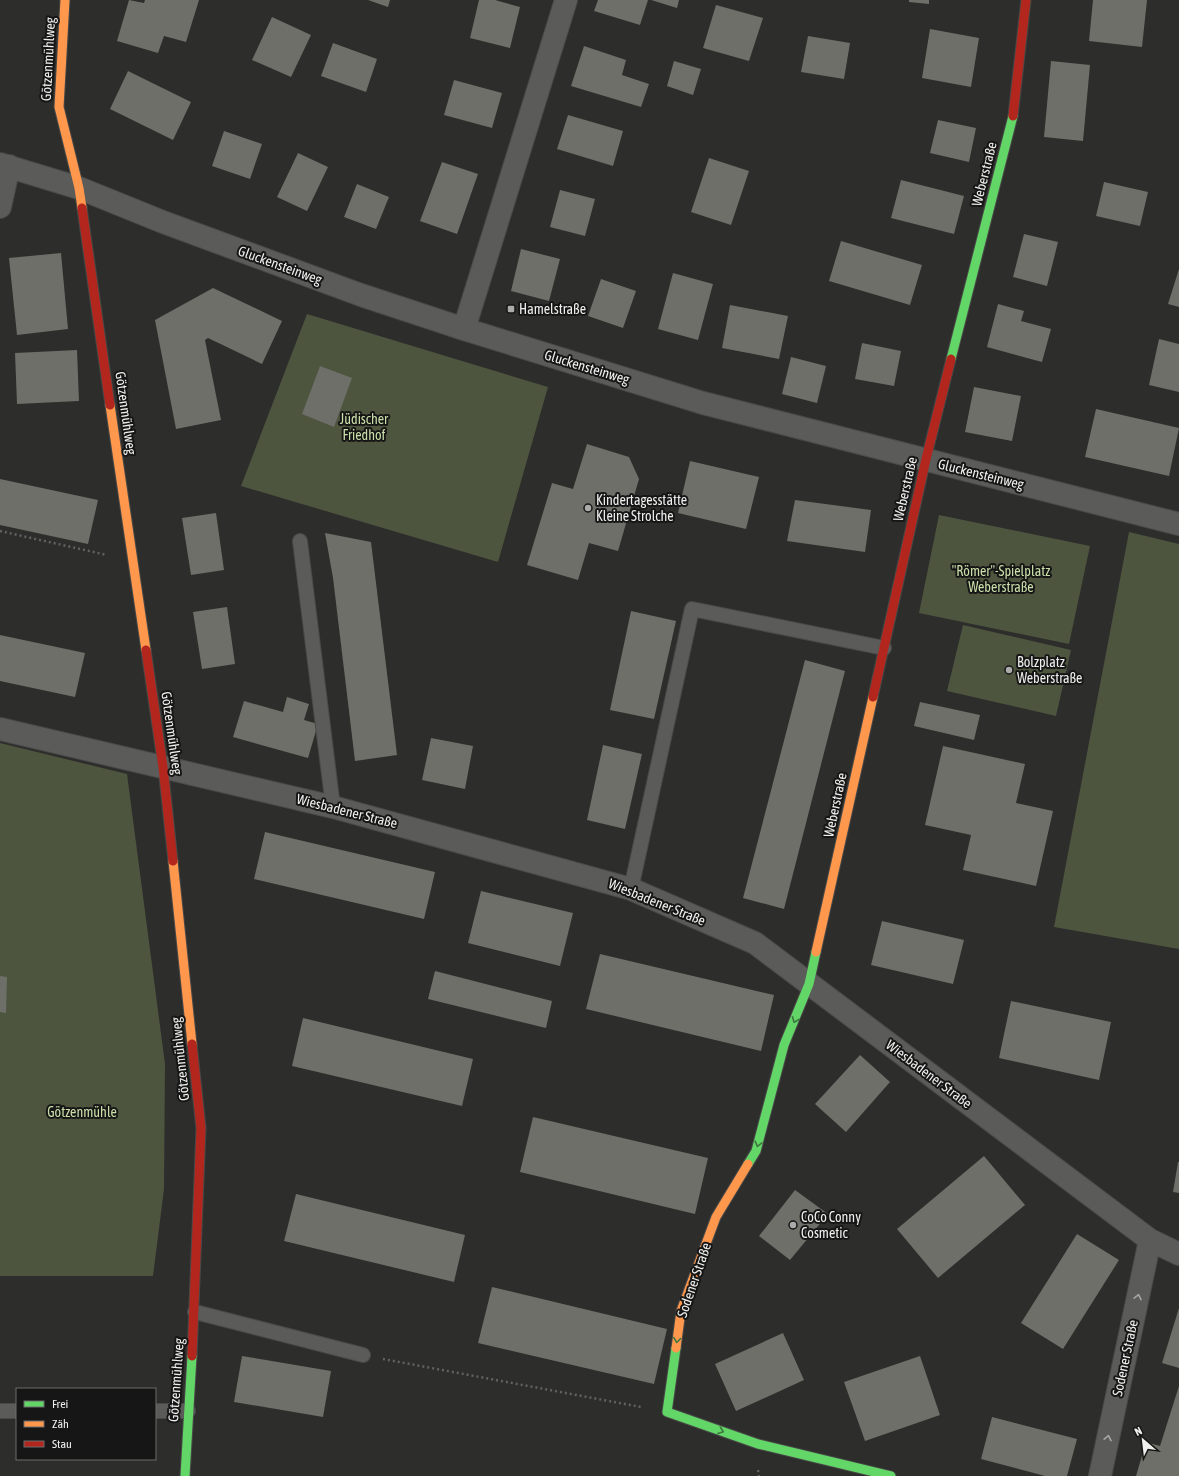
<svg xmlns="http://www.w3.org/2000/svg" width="1179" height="1476" font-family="'Asap Condensed',sans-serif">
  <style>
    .green { fill: #4d553f }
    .building { fill: #6d6f68 }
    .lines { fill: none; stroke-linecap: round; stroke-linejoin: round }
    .lane-casing { stroke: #494948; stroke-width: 16 }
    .street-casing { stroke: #494948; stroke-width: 24 }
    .fast-casing { stroke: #494948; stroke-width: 11 }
    .slow-casing { stroke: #494948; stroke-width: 11 }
    .jam-casing { stroke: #494948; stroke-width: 11 }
    .path { stroke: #626261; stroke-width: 2.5; stroke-dasharray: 2 3; stroke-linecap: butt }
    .lane { stroke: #5b5b5a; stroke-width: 14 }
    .street { stroke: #5b5b5a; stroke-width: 22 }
    .fast { stroke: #63d668; stroke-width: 9 }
    .slow { stroke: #ff974d; stroke-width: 9 }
    .jam { stroke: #b3261e; stroke-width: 9 }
    .oneway { stroke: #3c763e }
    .oneway2 { stroke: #a5a5a4 }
    .poi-dot { fill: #ababaa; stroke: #151615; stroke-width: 1.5 }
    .labels { text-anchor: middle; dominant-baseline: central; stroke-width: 4; stroke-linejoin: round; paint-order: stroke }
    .street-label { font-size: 14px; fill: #efefee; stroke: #151615 }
    .poi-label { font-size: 14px; fill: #efefee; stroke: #151615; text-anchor: start }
    .park-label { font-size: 14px; fill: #cbdfaa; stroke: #151615 }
  </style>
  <rect width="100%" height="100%" fill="#2d2d2c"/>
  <path class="green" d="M307,314L548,387L498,562L241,486Z
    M939,515L1090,546L1069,644L919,613Z
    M1129,532L1179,544V949L1054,927Z
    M963,625L1071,650L1056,716L947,691Z
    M0,743L127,774L165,1064L164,1189L153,1276H0Z"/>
  <path class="building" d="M129,0L144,3L145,0H199L186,42L164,36L158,53L117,41Z
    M368,0H390L388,7Z
    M479,0H495L520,7L510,48L470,38Z
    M598,0H648L640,25L594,11Z
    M651,0H679L677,8Z
    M909,0H929V4L909,2Z
    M1093,0H1147L1142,47L1089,41Z
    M716,5L763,18L749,61L703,48Z
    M272,17L311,35L291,77L252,60Z
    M930,29L979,38L971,87L922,78Z
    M808,36L850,43L844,79L801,72Z
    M333,43L377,59L366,92L321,76Z
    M584,46L626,60L622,75L649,84L641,107L571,86Z
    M674,61L701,69L693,95L667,86Z
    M1051,61L1090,65L1083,141L1044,137Z
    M128,71L191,102L173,140L110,109Z
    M454,80L502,93L492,128L444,115Z
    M568,115L623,131L613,166L557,149Z
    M938,120L976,128L969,162L930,153Z
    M224,131L262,144L250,179L212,166Z
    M298,153L328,167L307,211L277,197Z
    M709,158L749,171L731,225L691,212Z
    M442,162L478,174L457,234L420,221Z
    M901,180L964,196L954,234L891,218Z
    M1104,182L1148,192L1140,226L1096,216Z
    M357,184L389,197L376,229L344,217Z
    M560,190L595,199L585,236L550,227Z
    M1024,234L1058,242L1047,286L1013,277Z
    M841,241L922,265L910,305L829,281Z
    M521,249L560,259L549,301L511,291Z
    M61,253L68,329L17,335L9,258Z
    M1179,269V307L1168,304Z
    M673,273L713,284L698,340L658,329Z
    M601,279L636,291L623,328L588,316Z
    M213,288L282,321L262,364L208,338L205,340L221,420L176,429L155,320Z
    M998,304L1024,311L1021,321L1051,329L1042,362L987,347Z
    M730,305L788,316L779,359L722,348Z
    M1159,339L1179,344V392L1149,385Z
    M862,343L901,351L894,386L855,379Z
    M77,350L79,401L17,404L15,353Z
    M791,357L826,366L817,403L782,394Z
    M320,366L352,378L334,427L302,414Z
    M974,387L1021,396L1012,441L965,432Z
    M1096,409L1179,428L1169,476L1085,457Z
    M587,444L629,457L639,479L618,551L589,543L578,580L527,565L552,483L573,489Z
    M690,461L759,477L746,529L678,513Z
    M0,479L98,500L88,544L0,525Z
    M795,500L871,510L865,552L787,541Z
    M216,513L224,570L191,575L182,518Z
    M325,533L371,542L397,755L355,761L333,578Z
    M227,607L235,664L202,669L193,612Z
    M631,611L676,621L654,719L610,710Z
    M0,635L85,653L75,697L0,681Z
    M805,660L845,671L784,909L743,898Z
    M287,697L309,704L304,720L318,724L308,758L233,737L244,701L283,712Z
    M920,702L980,715L974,740L914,726Z
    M431,738L473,746L465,789L422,780Z
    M603,745L642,754L625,829L587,820Z
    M943,746L1025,764L1016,803L1053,811L1036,886L963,870L971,835L925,825Z
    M265,832L435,872L424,919L254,879Z
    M481,891L573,913L560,966L468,943Z
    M882,921L964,940L953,984L871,965Z
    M600,954L774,995L761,1051L586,1009Z
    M435,971L552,1001L546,1028L428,999Z
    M0,976L7,977L6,1013L0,1012Z
    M1011,1001L1111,1022L1099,1080L999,1058Z
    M303,1018L473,1059L462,1106L292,1066Z
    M860,1055L890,1082L846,1132L815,1104Z
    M533,1117L708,1158L695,1214L520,1172Z
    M984,1156L1025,1205L938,1278L897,1229Z
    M1178,1162H1179V1193L1173,1192Z
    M795,1190L828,1214L790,1260L759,1236Z
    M296,1194L465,1235L454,1282L284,1241Z
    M1077,1234L1119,1260L1063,1349L1021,1323Z
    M492,1287L667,1329L654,1384L478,1343Z
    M1179,1308V1368L1162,1363Z
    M783,1333L804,1380L736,1411L715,1364Z
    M242,1356L331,1371L323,1417L234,1402Z
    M920,1356L940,1415L865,1441L844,1382Z
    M1179,1386V1476H1136L1146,1442L1160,1446Z
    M992,1417L1077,1439L1067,1476H1045L981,1459Z"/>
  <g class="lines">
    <defs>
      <path id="lane" d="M300,541L333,807
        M631,889L692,609L884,648
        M195,1312L363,1355
        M0,1411H17
        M155,1411H188"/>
      <path id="street" d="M0,164L79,188L163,222L361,295L464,329L703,403L1179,524
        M0,207L9,166
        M464,329L566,0
        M0,729L333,807L631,889L755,943L1150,1240L1179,1254
        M1100,1476L1150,1240"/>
      <path id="fast" d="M951,359L1013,116
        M748,1164L756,1151L784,1045L809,984L816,952
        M676,1348L667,1412L758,1444L891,1476
        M185,1476L192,1356"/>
      <path id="slow" d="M65,0L59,107L79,188L82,208
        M110,405L146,650
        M173,861L192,1044
        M816,952L873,697
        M676,1348L681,1311L716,1217L748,1164"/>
      <path id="jam" d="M1013,116L1026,0
        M82,208L110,405
        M146,650L163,767L173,861
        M873,697L926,459L951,359
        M192,1044L201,1128L192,1356"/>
    </defs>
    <use href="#lane" class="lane-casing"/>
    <use href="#street" class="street-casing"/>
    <use href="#fast" class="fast-casing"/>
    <use href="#slow" class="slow-casing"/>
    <use href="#jam" class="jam-casing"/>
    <path class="path" d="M0,531L107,555
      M383,1359L641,1407
      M758,1470L759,1476"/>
    <use href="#lane" class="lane"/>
    <use href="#street" class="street"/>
    <use href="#fast" class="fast"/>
    <use href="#slow" class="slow"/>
    <use href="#jam" class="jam"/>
  </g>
  <defs><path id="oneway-chevron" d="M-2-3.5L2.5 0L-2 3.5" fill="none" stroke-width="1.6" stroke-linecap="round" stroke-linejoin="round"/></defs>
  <g class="oneway">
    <use href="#oneway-chevron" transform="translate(795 1020) rotate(112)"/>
    <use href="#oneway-chevron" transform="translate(758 1144) rotate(105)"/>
    <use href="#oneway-chevron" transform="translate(677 1340) rotate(98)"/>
    <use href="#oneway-chevron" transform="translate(721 1431) rotate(20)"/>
  </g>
  <g class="oneway2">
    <use href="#oneway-chevron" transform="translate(1138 1297) rotate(-78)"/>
    <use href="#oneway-chevron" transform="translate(1108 1438) rotate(-78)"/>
  </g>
  <g class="poi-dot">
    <rect x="507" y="305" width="8" height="8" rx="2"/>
    <circle cx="588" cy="508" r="4"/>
    <circle cx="1009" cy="670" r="4"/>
    <circle cx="793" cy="1225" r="4"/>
  </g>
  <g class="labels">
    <g class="street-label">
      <text transform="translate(48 59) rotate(-87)">Götzenmühlweg</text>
      <text transform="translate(984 174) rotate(-76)">Weberstraße</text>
      <text transform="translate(280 265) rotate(20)">Gluckensteinweg</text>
      <text transform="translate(587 367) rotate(17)">Gluckensteinweg</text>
      <text transform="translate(126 413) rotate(82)">Götzenmühlweg</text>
      <text transform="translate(981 474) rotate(14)">Gluckensteinweg</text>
      <text transform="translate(905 489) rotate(-77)">Weberstraße</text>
      <text transform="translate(172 733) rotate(82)">Götzenmühlweg</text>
      <text transform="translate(835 805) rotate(-78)">Weberstraße</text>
      <text transform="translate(347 811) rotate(14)">Wiesbadener Straße</text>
      <text transform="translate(657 902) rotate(22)">Wiesbadener Straße</text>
      <text transform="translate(180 1059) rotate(-96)">Götzenmühlweg</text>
      <text transform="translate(929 1074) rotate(37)">Wiesbadener Straße</text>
      <text transform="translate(694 1280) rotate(-71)">Sodener Straße</text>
      <text transform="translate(1125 1358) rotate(-78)">Sodener Straße</text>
      <text transform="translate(176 1380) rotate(-86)">Götzenmühlweg</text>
    </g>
    <g class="poi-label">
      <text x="519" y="309">Hamelstraße</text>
      <text x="596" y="500">Kindertagesstätte<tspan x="596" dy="16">Kleine Strolche</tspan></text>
      <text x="1017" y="662">Bolzplatz<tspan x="1017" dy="16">Weberstraße</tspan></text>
      <text x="801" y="1217">CoCo Conny<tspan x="801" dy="16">Cosmetic</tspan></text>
    </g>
    <g class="park-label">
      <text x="364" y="419">Jüdischer<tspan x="364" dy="16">Friedhof</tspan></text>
      <text x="1001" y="571">"Römer"-Spielplatz<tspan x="1001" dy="16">Weberstraße</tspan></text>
      <text x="82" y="1112">Götzenmühle</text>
    </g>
  </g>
  <rect x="16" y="1388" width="140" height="72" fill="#151615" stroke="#6c6d6c"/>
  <rect x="24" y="1401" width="20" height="6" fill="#63d668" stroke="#6c6d6c"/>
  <text x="52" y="1408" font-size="12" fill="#efefee">Frei</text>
  <rect x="24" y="1421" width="20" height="6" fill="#ff974d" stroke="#6c6d6c"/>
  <text x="52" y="1428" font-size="12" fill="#efefee">Zäh</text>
  <rect x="24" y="1441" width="20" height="6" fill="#b3261e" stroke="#6c6d6c"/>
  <text x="52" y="1448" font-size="12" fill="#efefee">Stau</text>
  <g transform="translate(1143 1440) rotate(332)" stroke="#151615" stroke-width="3" paint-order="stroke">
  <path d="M0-3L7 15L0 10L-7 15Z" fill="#efefee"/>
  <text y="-6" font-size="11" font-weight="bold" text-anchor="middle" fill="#efefee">N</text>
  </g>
</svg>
